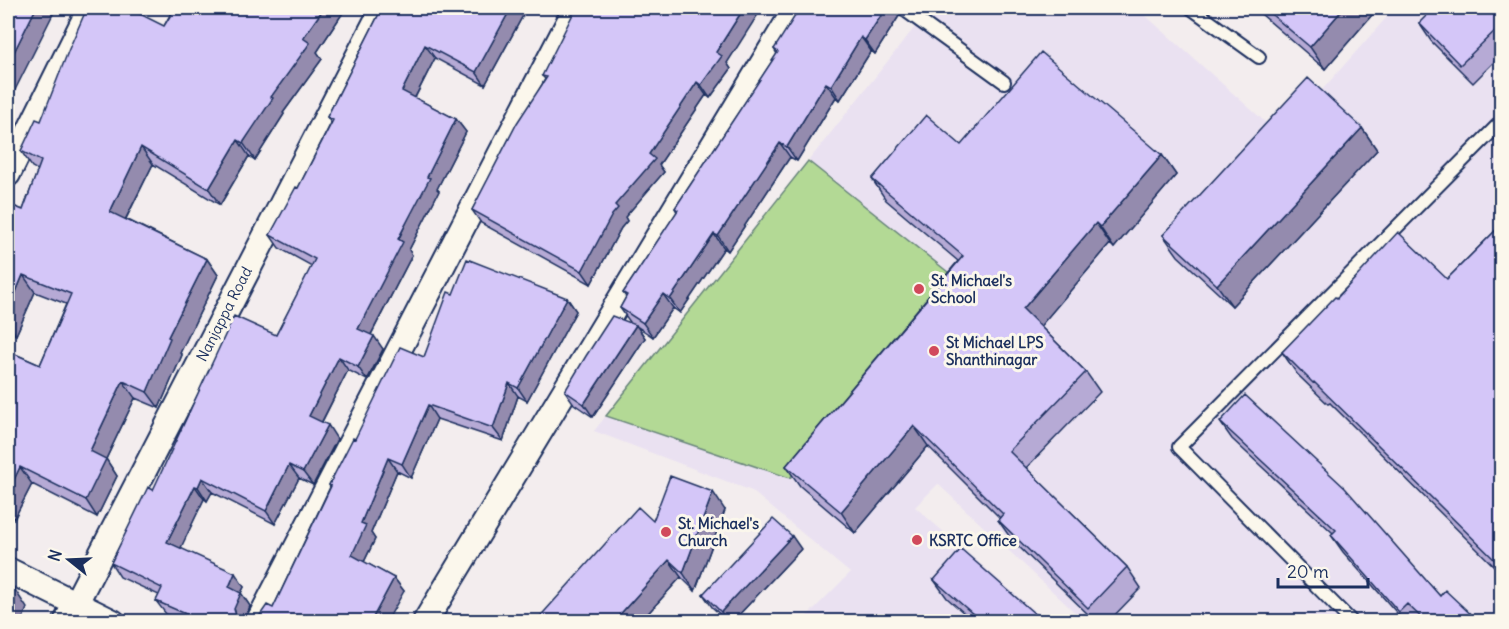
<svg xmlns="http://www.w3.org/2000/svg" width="1509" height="629" font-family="Delius,sans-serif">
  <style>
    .built { fill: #eae1f1 }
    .green { fill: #b3d995; stroke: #67847a; stroke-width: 1.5 }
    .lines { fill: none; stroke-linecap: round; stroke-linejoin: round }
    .lane-casing { stroke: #1b2f5e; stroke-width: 16 }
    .street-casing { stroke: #1b2f5e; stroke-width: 28 }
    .lane { stroke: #fbf7ec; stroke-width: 12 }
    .street { stroke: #fbf7ec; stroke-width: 24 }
    .wall { fill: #b6aad5; stroke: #1b2f5e; stroke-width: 1.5 }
    .shaded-wall { fill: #948bae; stroke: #1b2f5e; stroke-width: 1.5 }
    .building { fill: #d4c6f8; stroke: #1b2f5e; stroke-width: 1.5 }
    .poi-dot { fill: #d1495b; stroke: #fbf7ec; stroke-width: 2 }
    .labels { text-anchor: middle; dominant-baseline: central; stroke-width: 6; stroke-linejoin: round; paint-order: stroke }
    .poi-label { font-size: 15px; font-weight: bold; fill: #1b2f5e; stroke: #fbf7ec; text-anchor: start }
    .street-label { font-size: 15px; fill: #1b2f5e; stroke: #fbf7ec }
  </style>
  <rect width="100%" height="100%" fill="#f3edee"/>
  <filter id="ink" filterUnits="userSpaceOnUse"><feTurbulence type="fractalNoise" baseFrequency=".0167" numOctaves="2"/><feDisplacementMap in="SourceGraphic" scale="12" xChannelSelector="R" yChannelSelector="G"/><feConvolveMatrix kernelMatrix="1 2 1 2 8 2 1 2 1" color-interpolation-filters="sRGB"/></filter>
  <g filter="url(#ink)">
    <path class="built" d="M930,8H1137L1281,136L1395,8H1501V621H1084L938,484L915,507L1046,621H802L850,573L752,491L594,431Z"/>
    <path class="green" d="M808,161L958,280L790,478L606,416Z"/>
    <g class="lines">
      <defs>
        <path id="lane" d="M902,8L1004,82
          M1191,8L1259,57
          M1352,622L1179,447L1502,121"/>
        <path id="street" d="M8,174L90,8
          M8,570L113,622
          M66,622L383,8
          M258,622L576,8
          M425,622L796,8"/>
      </defs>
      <use href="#lane" class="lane-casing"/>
      <use href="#street" class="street-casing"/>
      <use href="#lane" class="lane"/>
      <use href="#street" class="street"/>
    </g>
    <path class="wall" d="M171,8H346L317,52L322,59L283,113L284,114L255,160L249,156L220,205L153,164L126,219L207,259L218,275L180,353L182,355L159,408L135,398L106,459L117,476L97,517L32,484L14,519L8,516V351L40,365L66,304L35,292L16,335L8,332V204L23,210L38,170L32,167L21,151L41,121L164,26L173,9Z
      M382,8H534L532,11L527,8L485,85L435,58L415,98L456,119L466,132L437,189L439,191L409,250L412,255L371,335L383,349L367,380L348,370L322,422L337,439L313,485L299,478L275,524L212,492L207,501L204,499L180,548L244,587L241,593L250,606L244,621H182L166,614L156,601L159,595L120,577L111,563L153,490L276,335L312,266L279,248L270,235L298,188L331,123L327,117Z
      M764,8H776L772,13Z
      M1254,8H1378L1325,69Z
      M1502,8V54L1473,83L1431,41L1419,23Z
      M894,9L899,16L875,54L871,51L840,100L836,97L797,161L790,157L728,251L724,248L680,313L673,308L653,337L638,327L645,338L593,417L574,404L565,391L630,322L620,308L626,297L623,293L677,212L675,208L777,54L774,49Z
      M727,63L731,69L710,98L706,95L659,165L664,172L625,217L627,221L621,228L591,284L481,223L472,210L545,79L542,76Z
      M1362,128L1377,150L1232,306L1178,256L1163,235Z
      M961,145L1162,155L1176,175L1114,248L1110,244L1040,326L1086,372L1100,392L1026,468L1127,567L1141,588L1109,621H1095L1012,540L998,520L1000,518L928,446L855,533L800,486L786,466L958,261L886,200L872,179Z
      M1502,224V574L1330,403L1328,404L1297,374L1282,352L1337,298L1447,279Z
      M453,294L567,298L576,311L527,401L518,396L503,441L437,419L411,478L397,471L371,533L375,539L364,562L394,578L404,591L256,621L273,608L330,487L329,485L355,439L424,357Z
      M1220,422L1440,596L1478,621H1404L1343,552L1331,535L1333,533L1232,439Z
      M725,510L695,591L681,577L641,621L653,521Z
      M801,549L733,621H727L712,607L703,594Z
      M934,580L1043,621H973L947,598Z"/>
    <path class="shaded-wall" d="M36,8H56L8,104V64Z
      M324,8H346L317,52L322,59L283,113L284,114L255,160L243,143L271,97L303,38Z
      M511,8H527L485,85L476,72Z
      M744,8H762L727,63L731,69L710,98L701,85L716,52Z
      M768,8H776L772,13Z
      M886,8H894L899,16L875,54L865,40Z
      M1344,8H1378L1325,69L1310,47Z
      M861,37L871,51L840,100L831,86Z
      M425,45L435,58L411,105L402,91Z
      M697,82L706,95L659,165L664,172L625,217L627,221L621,228L591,284L582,271L615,205Z
      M826,83L836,97L797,161L787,147Z
      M456,119L466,132L437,189L439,191L409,250L412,255L367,342L358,329L427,177Z
      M1362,128L1377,150L1232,306L1217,285Z
      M238,140L249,156L220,205L209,189Z
      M780,143L790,157L728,251L718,236Z
      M141,147L153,164L121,228L110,212Z
      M1162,155L1176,175L1114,248L1100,227Z
      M1096,223L1110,244L1037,330L1023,309Z
      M714,234L724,248L680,313L670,299Z
      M207,259L218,275L180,353L182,355L159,408L147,392L168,337Z
      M23,275L35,292L16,335L8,323V311Z
      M663,294L673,308L653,337L643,323Z
      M567,298L576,311L527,401L518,388Z
      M636,325L645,338L593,417L584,404Z
      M374,336L383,349L367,380L358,367Z
      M339,357L348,370L318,429L309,416Z
      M123,381L135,398L106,459L117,476L97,517L86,500L90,451Z
      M509,383L518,396L503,441L493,428Z
      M428,405L437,419L411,478L402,464Z
      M328,425L337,439L313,485L303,472Z
      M914,426L928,446L855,533L841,512Z
      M388,458L397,471L371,533L375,539L361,568L352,555L361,523Z
      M289,465L299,478L275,524L266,511Z
      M20,467L32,484L14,519L8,511V492Z
      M202,478L212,492L207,501L198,487Z
      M195,486L204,499L177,556L167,542Z
      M713,492L725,510L695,591L683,573Z
      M792,536L801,549L733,621H728L721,612Z
      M669,560L681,577L641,621H614Z
      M235,573L244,587L241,593L250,606L244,621H240L236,616L229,587Z
      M394,578L404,591L387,621H371Z
      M15,590L27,608L22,621H8V611Z"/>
    <path class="building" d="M8,8H36L8,64Z
      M87,8H128L164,26L175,8H324L303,38L310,43L271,97L273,98L243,143L238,140L209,189L141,147L110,212L207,259L168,337L170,338L147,392L123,381L90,451L106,459L86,500L20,467L8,492V351L40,365L71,294L23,275L8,311V204L23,210L41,161L21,151L36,119L41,121L69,49Z
      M382,8H511L476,72L425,45L402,91L456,119L427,177L430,178L398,239L403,242L358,329L374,336L358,367L339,357L309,416L328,425L303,472L289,465L266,511L202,478L198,487L195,486L167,542L235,573L229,587L241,593L234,609L236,616L243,621H202L156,601L162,588L111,563L148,487L153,490L234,316L276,335L315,259L270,235L296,187L298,188L333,120L327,117Z
      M576,8H744L716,52L722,56L701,85L697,82L649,154L655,159L615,205L618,208L612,215L582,271L472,210L517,123L547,77L542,76Z
      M800,8H886L865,40L861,37L831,86L826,83L787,147L780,143L718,236L714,234L670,299L663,294L643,323L620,308L627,295L623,293L678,210L675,208L778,52L774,49Z
      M1264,8H1344L1310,47Z
      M1434,8H1502V24L1460,65L1419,23Z
      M1041,52L1162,155L1100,227L1096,223L1023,309L1086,372L1009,451L1127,567L1088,608L998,520L1003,514L914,426L841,512L786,466L963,256L872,179L926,115L961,145Z
      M1308,78L1362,128L1217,285L1163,235Z
      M1502,224V567L1314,382L1313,383L1282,352L1335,297L1337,298L1398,232L1447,279Z
      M467,259L567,298L518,388L509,383L493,428L428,405L402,464L388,458L361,523L366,525L352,555L394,578L371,621H254H256L267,605L273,608L331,486L329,485L353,438L355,439L400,347L424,357L448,292L453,294Z
      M612,316L636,325L584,404L565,391L586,356Z
      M1245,395L1345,488L1440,596L1445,590L1478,621H1425L1407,604L1399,612L1331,535L1336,530L1220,422Z
      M670,476L713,492L683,573L669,560L614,621H536L638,507L653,521Z
      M773,519L792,536L721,612L703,594Z
      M961,549L1043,621H981L934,580Z
      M8,587L15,590L8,611Z
      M82,615L96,621H79Z"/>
  </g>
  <g class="poi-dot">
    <circle cx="919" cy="289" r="6"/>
    <circle cx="934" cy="351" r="6"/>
    <circle cx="666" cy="532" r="6"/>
    <circle cx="917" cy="540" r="6"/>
  </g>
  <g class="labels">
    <g class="poi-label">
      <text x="931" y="280">St. Michael's<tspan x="931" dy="17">School</tspan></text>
      <text x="946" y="342">St Michael LPS<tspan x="946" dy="17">Shanthinagar</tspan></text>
      <text x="678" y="523">St. Michael's<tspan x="678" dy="17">Church</tspan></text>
      <text x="929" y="540">KSRTC Office</text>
    </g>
    <g class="street-label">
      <text transform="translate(224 314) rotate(-63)">Nanjappa Road</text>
    </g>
  </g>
  <rect width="1509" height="629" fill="none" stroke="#fbf7ec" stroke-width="30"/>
  <rect x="15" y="15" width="1479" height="599" fill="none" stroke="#1b2f5e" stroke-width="2" filter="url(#ink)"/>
  <g transform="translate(69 560) rotate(288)" stroke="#fbf7ec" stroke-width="4.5" paint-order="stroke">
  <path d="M0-4.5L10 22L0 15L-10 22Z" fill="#1b2f5e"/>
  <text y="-9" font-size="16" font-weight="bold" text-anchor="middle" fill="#1b2f5e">N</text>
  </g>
  <path d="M1278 578v9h90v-9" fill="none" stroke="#1b2f5e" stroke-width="3"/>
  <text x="1287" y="578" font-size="18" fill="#1b2f5e" stroke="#fbf7ec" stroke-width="4.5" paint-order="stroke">20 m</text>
</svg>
